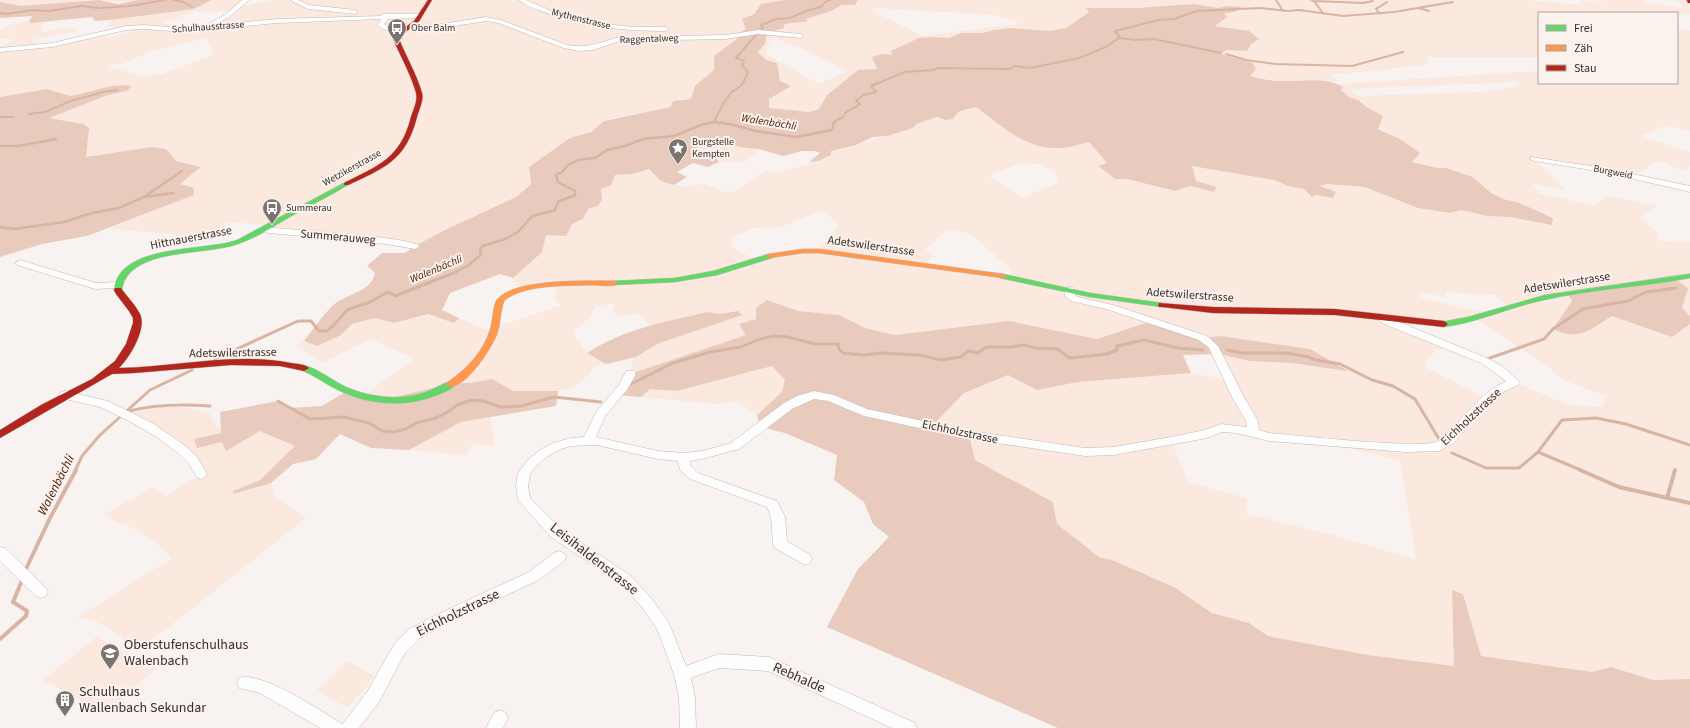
<svg xmlns="http://www.w3.org/2000/svg" width="1690" height="728" font-family="'Source Sans 3',sans-serif">
  <style>
    .green { fill: #fbe8de; fill-rule: evenodd }
    .forest { fill: #e8cbbc }
    .lines { fill: none; stroke-linecap: round; stroke-linejoin: round }
    .stream-far3 { stroke: #d8b5a3; stroke-width: 2 }
    .stream-far2 { stroke: #d8b5a3; stroke-width: 2.5 }
    .stream-far1 { stroke: #d8b5a3; stroke-width: 3 }
    .stream { stroke: #d8b5a3; stroke-width: 4 }
    .street-casing { stroke: #c0b9b6; stroke-width: 1 }
    .fast-casing { stroke: #c0b9b6; stroke-width: 1 }
    .slow-casing { stroke: #c0b9b6; stroke-width: 1 }
    .jam-casing { stroke: #c0b9b6; stroke-width: 1 }
    .street { fill: #fefdfd; fill-rule: evenodd }
    .fast { fill: #63d668; fill-rule: evenodd }
    .slow { fill: #ff974d; fill-rule: evenodd }
    .jam { fill: #b3261e; fill-rule: evenodd }
    .labels { text-anchor: middle; dominant-baseline: central; stroke-width: 4; stroke-linejoin: round; paint-order: stroke }
    .far-street-label { font-size: 10px; fill: #382f2a; stroke: #fcf2ed }
    .far-poi-label { font-size: 10px; fill: #382f2a; stroke: #fcf2ed; text-anchor: start }
    .far-water-label { font-size: 11px; font-style: italic; fill: #481c00; stroke: #fcf2ed }
    .street-label { font-size: 12px; fill: #382f2a; stroke: #fcf2ed }
    .water-label { font-size: 13px; font-style: italic; fill: #481c00; stroke: #fcf2ed }
    .near-street-label { font-size: 14px; fill: #382f2a; stroke: #fcf2ed }
    .near-poi-label { font-size: 14px; fill: #382f2a; stroke: #fcf2ed; text-anchor: start }
  </style>
  <rect width="100%" height="100%" fill="#f8f3f0"/>
  <path class="green" d="M0,0H139C124,5 114,1 99,0C67,0 32,13 0,2Z
    M211,0H241L233,7L278,0H785L772,3L742,19L747,29L714,70L695,86L691,99L673,101L672,107L608,119C599,124 594,131 585,134L516,197L445,230L415,246L262,230L270,225L226,222L199,244L180,245L186,235L109,229L193,195L180,184L201,167L175,161L166,149L152,147L86,157L89,128L83,124L48,118L108,95L127,91L132,86H112L71,96L47,89L0,97V47L14,39H0V31L12,24L29,21L31,23L48,22L42,25V32L70,27L77,31L35,39V47L101,33L108,38L132,31L126,28L114,30L109,25L110,20L194,9ZM195,11L231,12L210,25H175L162,23ZM207,38L214,55L159,75L154,74L146,77L107,67L117,63L122,64L152,51Z
    M858,0H1525L1585,5L1579,1L1643,0L1647,3L1683,8L1678,0H1689L1690,14L1539,13V57H1427L1429,64L1373,71L1331,74L1336,82L1311,80L1278,81L1249,76L1220,54L1226,50L1247,51L1249,31L1215,26L1216,13L1227,6L1218,8L1193,4L1138,8H1087L1089,11L1066,28L1049,31L1010,28L994,30L982,33H961L949,38L934,37L892,56L881,54L872,57L877,69L858,70L827,95L819,109L809,112L769,108V99L790,86C775,79 770,64 758,52L765,44L767,33L794,21L802,23L806,19L831,11L842,5H855ZM878,8L995,15L1021,24L922,36L869,9ZM771,37L801,48L848,71L819,84L765,54Z
    M1685,29L1690,31V131L1666,125L1641,136L1690,152V166L1683,171L1659,160L1633,176L1535,160L1566,191L1533,183L1538,193L1594,206L1605,196L1657,206L1640,217L1656,232L1659,241L1690,242V679L1653,680L1611,667L1592,672L1481,656L1463,594L1452,590L1454,666L1368,655L1268,636L1249,623L1212,613L1174,587L1112,560L1099,557L1057,524L1053,502L975,460L971,444L931,426L964,393L1008,375L1037,390L1078,382L1191,373L1229,380L1218,354L1250,361L1285,346L1203,338L1152,321L1097,339L1009,321L895,335L865,328L839,315L798,311L767,301L756,319L739,324L747,335L630,374C631,368 631,362 636,357C648,343 720,322 741,315L738,311L718,314L707,312L651,326L637,312L621,317L612,311L616,303L596,306L587,320L572,332L587,353L606,364L592,368L590,373L573,387L558,391H514L492,379L471,383H453L419,398L363,396L414,359L371,339L323,362L296,346L303,341L317,346L341,335L352,324L375,318L394,323L428,314L454,322L459,318L493,333L496,327L562,305C552,298 555,296 557,285L521,289L513,278L541,252L546,235L583,219L589,208L602,200L601,189L611,185L615,175L632,174L649,169L661,181L682,187L705,184L727,193L733,192L765,171L781,172L802,166L818,161L830,151L848,148L875,139L887,136L912,128L916,124L937,117L945,120L958,112L972,109L976,106C1004,127 1024,150 1061,148C1070,148 1080,144 1089,142L1108,163L1098,167L1115,179H1127L1175,191L1190,186L1214,192L1217,188L1196,181L1192,166L1274,180L1288,186L1304,188L1315,195L1333,198L1336,192L1320,186L1327,184L1365,187L1418,208L1450,213L1461,210L1487,216L1510,217L1552,225L1553,217L1517,202L1503,199L1491,193L1473,177L1446,168H1438L1412,162L1420,153L1400,139L1378,128L1383,116L1368,108L1358,100L1349,97L1341,90L1343,87L1339,84L1539,71V83H1677V30ZM1517,82L1522,85L1510,88L1478,92L1358,96L1350,89ZM1020,163L1041,164L1056,173L1059,183L1023,197L988,176ZM821,211L840,224L818,251L755,260L731,246L732,238L753,228L780,227ZM947,229L971,234L1009,267L1012,272L1011,276L921,265L934,256L925,250ZM1420,292L1445,297L1446,292L1495,295L1508,307C1482,317 1446,304 1420,297ZM1381,317L1456,324L1476,319L1550,368L1564,380L1606,396L1602,407L1569,405L1514,382L1487,399L1423,366L1437,349H1452ZM1236,429L1330,444L1400,460L1416,560L1340,537L1246,514L1247,498L1189,483L1171,441Z
    M721,142L740,147L759,149L745,162H719L714,154L696,150L699,146Z
    M772,366L785,380L782,393L757,415L738,401L718,404L641,397L650,389L677,391Z
    M168,405L208,412L217,426L233,432L260,431L296,446L260,480L233,491V494L271,483L275,496L306,518L256,558L138,651L126,644L122,636L95,621L78,617L172,558L158,545L131,527L115,522L105,514L154,487L165,497L201,474L191,458L129,415L140,409Z
    M490,417L495,446L472,444L466,455L409,450L461,422Z
    M96,637L157,668L104,714L43,680Z
    M346,661L374,675L367,686L347,708L317,690Z"/>
  <path class="forest" d="M99,0L118,4L139,0H211L194,9L110,20L95,21L92,17L31,23L29,21L32,16L0,18V2L21,6Z
    M785,0H858L855,5H842L831,11L806,19L808,21C799,24 795,21 784,25V28L767,33L765,44L758,52L766,60L777,63L780,81L791,86L769,99V108L809,112L819,109L827,95L858,70L877,69L872,57L881,54L892,55L891,51L919,38L934,37L949,38L961,33H982L994,30L1010,28L1049,31L1066,28L1089,12L1086,8H1138L1193,4L1218,8L1227,6L1242,7L1235,12L1224,13L1227,17L1215,26L1249,31L1259,39L1251,44L1247,51L1226,50L1221,54L1253,63L1256,69L1250,76C1259,78 1269,81 1278,81C1297,82 1327,76 1343,87L1341,90L1349,97L1358,100L1368,108L1383,116L1378,129L1400,139L1420,153L1412,162L1438,168H1446L1473,177L1491,193L1503,199L1517,202L1553,218L1552,225L1510,217L1487,216L1461,210L1450,213L1418,208L1365,187L1327,184L1320,186L1336,192L1333,198L1315,195L1312,197L1304,189L1288,186L1274,180L1192,166L1196,181L1217,187L1214,192L1190,186L1175,191L1127,179H1115L1098,166L1107,163L1089,142C1080,144 1070,148 1061,148C1024,150 1004,127 976,107L958,112L953,119L945,120L937,117L916,124L913,128L887,136L873,137L856,145L831,151V155L818,161L809,162L820,153L814,151H802L783,156L759,149L740,147L721,142L699,146L696,150C709,152 712,150 719,162L708,167L693,163L677,172L687,177L674,185L661,181L649,169L632,174L615,175L611,185L601,189L602,200L598,206L589,208L583,219L572,224L566,236L546,235L542,252L513,278L500,274L450,293L442,310L459,318L454,323L428,314L394,323L375,318L352,324L341,335L317,346L304,341C312,331 327,309 337,302C350,294 372,290 375,273L367,266L382,253H405L415,246L445,230L516,197L531,184L529,167L570,138L591,132L604,121L671,107L673,101L691,99L695,86L714,70V56L742,35L740,33L746,29L742,19L754,14L761,4Z
    M125,85L132,86L127,91L108,95L49,118L83,124L89,128L86,157L152,147L166,149L176,161L201,167L180,184L194,188V195L87,236L42,244L0,257V97L47,89L71,96L112,86Z
    M1675,279L1688,288L1682,308L1690,316V324L1672,337L1612,316C1590,329 1580,342 1553,329L1572,301L1568,294Z
    M767,300L798,311L839,315L865,328L895,335L1009,321L1097,339L1152,321L1203,338L1220,336L1310,349L1348,371L1292,363L1250,361L1218,354L1183,355L1191,373L1078,382L1037,390L1008,375L964,393L932,426L970,435L971,444L975,460L1053,502L1057,524L1099,557L1112,560L1174,587L1212,613L1249,623L1268,636L1368,655L1454,666L1452,590L1463,594L1481,656L1592,672L1611,667L1653,680L1690,679V728H1058L827,627L858,569L889,537L873,524L864,502L834,480L837,455L785,433L760,427L757,415L782,392L785,380L772,366L677,391L650,389L641,397L618,395L630,374L746,335L739,324L756,319V308Z
    M738,311L742,315L657,344L636,357L606,364L587,353C623,329 666,322 707,312L719,314Z
    M492,379L514,391H558L556,406L461,422L409,450L371,448L340,434L316,459L293,464L271,483L233,494V491L260,480L295,446L260,431L226,451L222,442L197,448L194,439L221,433L220,412L278,401L289,408L322,406L347,391L383,400L453,383H471Z"/>
  <g class="lines">
    <path class="stream-far3" d="M174,0L184,2L192,7
      M1276,0L1283,11
      M1311,0L1314,1L1323,13
      M1314,1L1363,3L1373,1
      M1418,8L1429,11
      M0,13L5,14L33,10L48,11L82,6L98,8L130,6L165,0
      M1380,14L1376,9L1387,2
      M761,30L763,28L761,25L776,19L790,18L806,11L821,7L825,2L830,0
      M1119,38L1136,40L1154,39L1221,53
      M1226,54L1246,60L1275,64L1352,66L1403,52
      M29,114L45,112L71,101L103,92L118,90
      M0,117H14
      M715,119L725,101L732,92L742,85L748,72L742,65L744,61L736,58L757,34
      M839,119L844,116L845,113L860,104L856,101L863,95L876,92L871,86L905,72L933,70L938,68L1010,69L1015,66L1030,68L1079,58L1106,47L1120,37L1115,31L1159,20L1174,19L1197,11L1260,8L1288,11L1299,10L1343,16L1394,12L1453,2"/>
    <path class="stream-far2" d="M714,122L716,118
      M0,146H19L56,139
      M144,197L182,171
      M0,227L14,229L64,222L92,213L119,208L144,197L173,193
      M453,273L467,266L481,255L480,249L483,246L505,239L518,232L532,216L555,210L558,202L575,195V191L558,182L556,175L562,172L568,165L578,160L595,158L607,150L625,146L643,139L674,136L701,125L714,122L730,124L756,131L796,137L832,130L834,122L841,118"/>
    <path class="stream-far1" d="M1227,350L1242,353H1286L1309,357L1316,360L1340,364L1372,380L1393,386L1415,399L1439,439
      M215,359L298,321H311L319,331H327L334,325L347,310L370,302L386,293L389,292L395,296L456,272
      M1487,359L1544,339L1553,329L1583,309L1628,301L1646,292L1676,288
      M631,384L673,363L710,352L741,347L757,340L773,336L788,337L815,344H838L839,349L843,353L863,355L881,353L919,355L941,360L961,357L968,351L978,353L986,347H1011L1024,345L1036,348L1057,349L1070,358L1107,354L1117,350V346L1144,340L1178,348L1203,350
      M278,401L310,419L344,417L369,423L382,431L393,432L406,429L416,423L436,418L448,412L457,405L471,400L483,401L501,407L521,406L554,397L601,402
      M129,411C156,404 182,404 210,406
      M1538,452L1583,471
      M1452,453L1486,468H1519L1538,452L1562,420L1596,418L1626,424L1690,445
      M75,471L82,456L100,435L150,390L192,370"/>
    <path class="stream" d="M1580,470L1619,487L1690,503
      M1667,498L1675,470
      M25,571L50,518L76,470
      M0,639L26,616L27,611L13,602L23,578"/>
    <defs>
      <path id="street" d="M242,0H249L229,17L214,25L277,19L380,16L383,14H419L422,16L419,18L388,19L384,24L389,27L404,30V32L402,33C393,32 384,31 377,25L381,19L277,23L183,32L144,29L126,30L52,47L0,52V48L52,43L126,26L144,25L183,28L207,26L208,24L225,15Z
        M290,0H298L309,5L355,10L358,12L355,14L308,9Z
        M519,0H526L556,13L592,22L631,27H666L669,29L666,31C625,31 583,27 544,12C536,9 526,6 519,0Z
        M486,17L501,20L567,45C589,49 600,42 620,37L726,35L758,30L801,34L804,36L801,38L758,34L726,39L620,41L593,50L578,51L564,48L498,23L486,21L442,28L408,29L405,27L408,25L442,24Z
        M1531,157L1604,168L1690,186V192L1604,172L1534,161L1530,159Z
        M262,227C283,229 412,237 420,246L415,249L386,244L259,232L257,230Z
        M20,260L96,283L117,282L122,285L117,288L95,289L17,265L15,263Z
        M1069,287L1073,288L1075,295L1078,297L1113,305L1207,336L1218,346L1244,397L1258,421L1259,430L1269,433C1294,435 1424,450 1439,441C1448,436 1454,428 1460,420C1474,405 1487,390 1506,381L1481,363L1384,324L1375,317L1380,314L1489,359L1502,366L1520,382L1518,385L1501,393L1479,414L1454,443L1439,451L1406,452L1269,441L1236,433L1222,432L1207,438L1114,455L1085,456L970,439L864,416L828,401L814,399L792,409L739,449L702,459L690,461V465L698,473L777,501L785,517L787,541L810,555L812,559L810,563L805,565L775,548L773,544L771,517L767,507L690,479L680,470L678,461L658,459L597,445L571,446L561,449L548,456L536,466L530,474L528,486L530,498L561,529L631,576L651,598L668,621L686,666L719,654L769,657L915,723L917,728H892L768,671L719,668L691,678L695,697L696,728H680L679,697L674,674L657,629L641,606L621,584L551,537L518,500L516,486L518,473L528,460L540,450L553,443L571,438L584,437L596,412L619,385L626,371H634L636,374L627,390L605,416L596,437L658,451L684,453L702,451L731,443L784,403L797,396L814,391L834,395L867,409L970,431L1085,448L1114,447L1171,437L1205,430L1221,424L1247,427L1246,421L1232,397L1209,348L1199,340L1106,309L1071,301L1065,296L1064,290Z
        M65,391L108,401L154,424L188,448L197,457L207,474L205,477L201,479L197,477L188,463L179,454L158,438L133,423L100,407L61,398L59,395L61,392Z
        M0,547L5,548L46,588L48,592L46,596L41,598L36,596L0,561Z
        M559,551L564,553L566,557L564,561L539,580L446,623L419,639L405,653L379,702L359,728H320L260,693L239,688L237,683L239,678C260,670 321,711 341,723L342,725L367,692L395,643L409,629L436,615L529,572L554,553Z
        M500,710L506,713L508,718L503,728H486L494,713Z"/>
      <path id="fast" d="M346,182L349,184L348,185C326,198 303,209 281,222C269,229 257,237 243,242C212,256 146,247 126,278C123,282 123,287 121,292H118L114,290C119,243 204,252 237,240Z
        M769,254L773,256L772,258L717,275L675,282L613,285L609,283L613,281L675,278L713,271Z
        M1000,274H1003L1090,293L1162,303L1166,305L1162,307L1090,297L1000,278L999,276Z
        M1690,274V278C1642,287 1592,289 1544,300C1510,307 1479,322 1444,327L1440,324L1441,322L1468,317L1545,295Z
        M304,365C318,369 329,378 342,385C366,397 397,401 423,393C433,390 441,384 451,381L456,384C451,391 439,394 432,397C401,408 365,404 336,389C324,383 314,375 301,370L299,368L301,366Z"/>
      <path id="slow" d="M803,249H819L1003,274L1007,276L1003,278L819,253H803L769,258L765,256L769,254Z
        M613,281H616L617,283L616,285C608,287 599,285 591,285C568,286 522,284 504,301C500,311 501,323 497,334C492,348 464,391 448,386L446,384L448,382C468,368 485,350 491,326C493,317 493,309 496,301C512,278 586,281 613,281Z"/>
      <path id="jam" d="M428,0H432L418,23L401,35L399,39C406,56 417,75 422,93C424,100 419,110 417,117C406,160 385,168 348,185H344V183C379,165 400,159 411,117C413,110 418,101 416,93C412,77 400,55 393,39L397,33L414,21Z
        M1687,0H1690V3H1688Z
        M115,288H121C127,297 135,304 140,314C147,329 130,357 119,368C177,367 234,352 291,363C297,364 305,364 309,368L304,371L280,366L231,365L134,373L112,374L0,438V430L41,405L92,379L115,361L126,344L133,323V318L129,311L116,294L114,290Z
        M1159,303L1213,307L1335,309L1444,321L1448,324L1444,327L1335,315L1213,313L1162,307H1159L1158,305Z"/>
    </defs>
    <use href="#street" class="street-casing"/>
    <use href="#fast" class="fast-casing"/>
    <use href="#slow" class="slow-casing"/>
    <use href="#jam" class="jam-casing"/>
    <use href="#street" class="street"/>
    <use href="#fast" class="fast"/>
    <use href="#slow" class="slow"/>
    <use href="#jam" class="jam"/>
  </g>
  <defs>
    <symbol id="bus-pin" viewBox="-11 -11 22 30"><path d="M0 17L-7.5 6A9.5 9.5 0 1 1 7.5 6Z" fill="#7b746f" stroke="#fcf2ed"/><path d="M-5-6H5V4H4V6H2V4H-2V6H-4V4H-5ZM-3.5-4V0h7V-4ZM-3.5 1.2v1.5H-2V1.2ZM2 1.2v1.5H3.5V1.2Z" fill="#fff"/></symbol>
    <symbol id="sight-pin" viewBox="-11 -11 22 30"><path d="M0 17L-7.5 6A9.5 9.5 0 1 1 7.5 6Z" fill="#7b746f" stroke="#fcf2ed"/><path d="M0-6L1.8-2.2L6-1.7L2.9 1.2L3.7 5.4L0 3.3L-3.7 5.4L-2.9 1.2L-6-1.7L-1.8-2.2Z" fill="#fff"/></symbol>
    <symbol id="school-pin" viewBox="-11 -11 22 30"><path d="M0 17L-7.5 6A9.5 9.5 0 1 1 7.5 6Z" fill="#7b746f" stroke="#fcf2ed"/><path d="M0-5L7-2L0 1L-7-2ZM-4 1L0 2.5L4 1V4Q0 6-4 4Z" fill="#fff"/></symbol>
    <symbol id="building-pin" viewBox="-11 -11 22 30"><path d="M0 17L-7.5 6A9.5 9.5 0 1 1 7.5 6Z" fill="#7b746f" stroke="#fcf2ed"/><path d="M-4-6H4V6H1V3H-1V6H-4ZM-2.5-4.3h1.7v1.8h-1.7ZM.8-4.3h1.7v1.8H.8ZM-2.5-1h1.7V.8h-1.7ZM.8-1h1.7V.8H.8Z" fill="#fff"/></symbol>
  </defs>
  <g fill-rule="evenodd">
    <use href="#bus-pin" x="386" y="17" width="22" height="30"/>
    <use href="#sight-pin" x="667" y="137" width="22" height="30"/>
    <use href="#bus-pin" x="261" y="197" width="22" height="30"/>
    <use href="#school-pin" x="99" y="642" width="22" height="30"/>
    <use href="#building-pin" x="54" y="689" width="22" height="30"/>
  </g>
  <g class="labels">
    <g class="far-street-label">
      <text transform="translate(581 19) rotate(14)">Mythenstrasse</text>
      <text transform="translate(208 27) rotate(-4)">Schulhausstrasse</text>
      <text transform="translate(649 39) rotate(-2)">Raggentalweg</text>
      <text transform="translate(352 168) rotate(-29)">Wetzikerstrasse</text>
      <text transform="translate(1613 172) rotate(11)">Burgweid</text>
    </g>
    <g class="far-poi-label">
      <text x="411" y="28">Ober Balm</text>
      <text x="692" y="142">Burgstelle<tspan x="692" dy="12">Kempten</tspan></text>
      <text x="286" y="208">Summerau</text>
    </g>
    <g class="far-water-label">
      <text transform="translate(769 122) rotate(9)">Walenbächli</text>
      <text transform="translate(436 269) rotate(-23)">Walenbächli</text>
    </g>
    <g class="street-label">
      <text transform="translate(338 237) rotate(5)">Summerauweg</text>
      <text transform="translate(191 238) rotate(-11)">Hittnauerstrasse</text>
      <text transform="translate(871 246) rotate(8)">Adetswilerstrasse</text>
      <text transform="translate(1567 283) rotate(-9)">Adetswilerstrasse</text>
      <text transform="translate(1190 295) rotate(4)">Adetswilerstrasse</text>
      <text transform="translate(233 353) rotate(-1)">Adetswilerstrasse</text>
      <text transform="translate(1471 417) rotate(-43)">Eichholzstrasse</text>
      <text transform="translate(960 432) rotate(12)">Eichholzstrasse</text>
    </g>
    <g class="water-label">
      <text transform="translate(56 485) rotate(-63)">Walenbächli</text>
    </g>
    <g class="near-street-label">
      <text transform="translate(594 559) rotate(38)">Leisihaldenstrasse</text>
      <text transform="translate(458 613) rotate(-26)">Eichholzstrasse</text>
      <text transform="translate(799 678) rotate(24)">Rebhalde</text>
    </g>
    <g class="near-poi-label">
      <text x="124" y="645">Oberstufenschulhaus<tspan x="124" dy="16">Walenbach</tspan></text>
      <text x="79" y="692">Schulhaus<tspan x="79" dy="16">Wallenbach Sekundar</tspan></text>
    </g>
  </g>
  <rect x="1538" y="12" width="140" height="72" fill="#fcf2ed" stroke="#aea49f"/>
  <rect x="1546" y="25" width="20" height="6" fill="#63d668" stroke="#aea49f"/>
  <text x="1574" y="32" font-size="12" fill="#382f2a">Frei</text>
  <rect x="1546" y="45" width="20" height="6" fill="#ff974d" stroke="#aea49f"/>
  <text x="1574" y="52" font-size="12" fill="#382f2a">Zäh</text>
  <rect x="1546" y="65" width="20" height="6" fill="#b3261e" stroke="#aea49f"/>
  <text x="1574" y="72" font-size="12" fill="#382f2a">Stau</text>
</svg>
